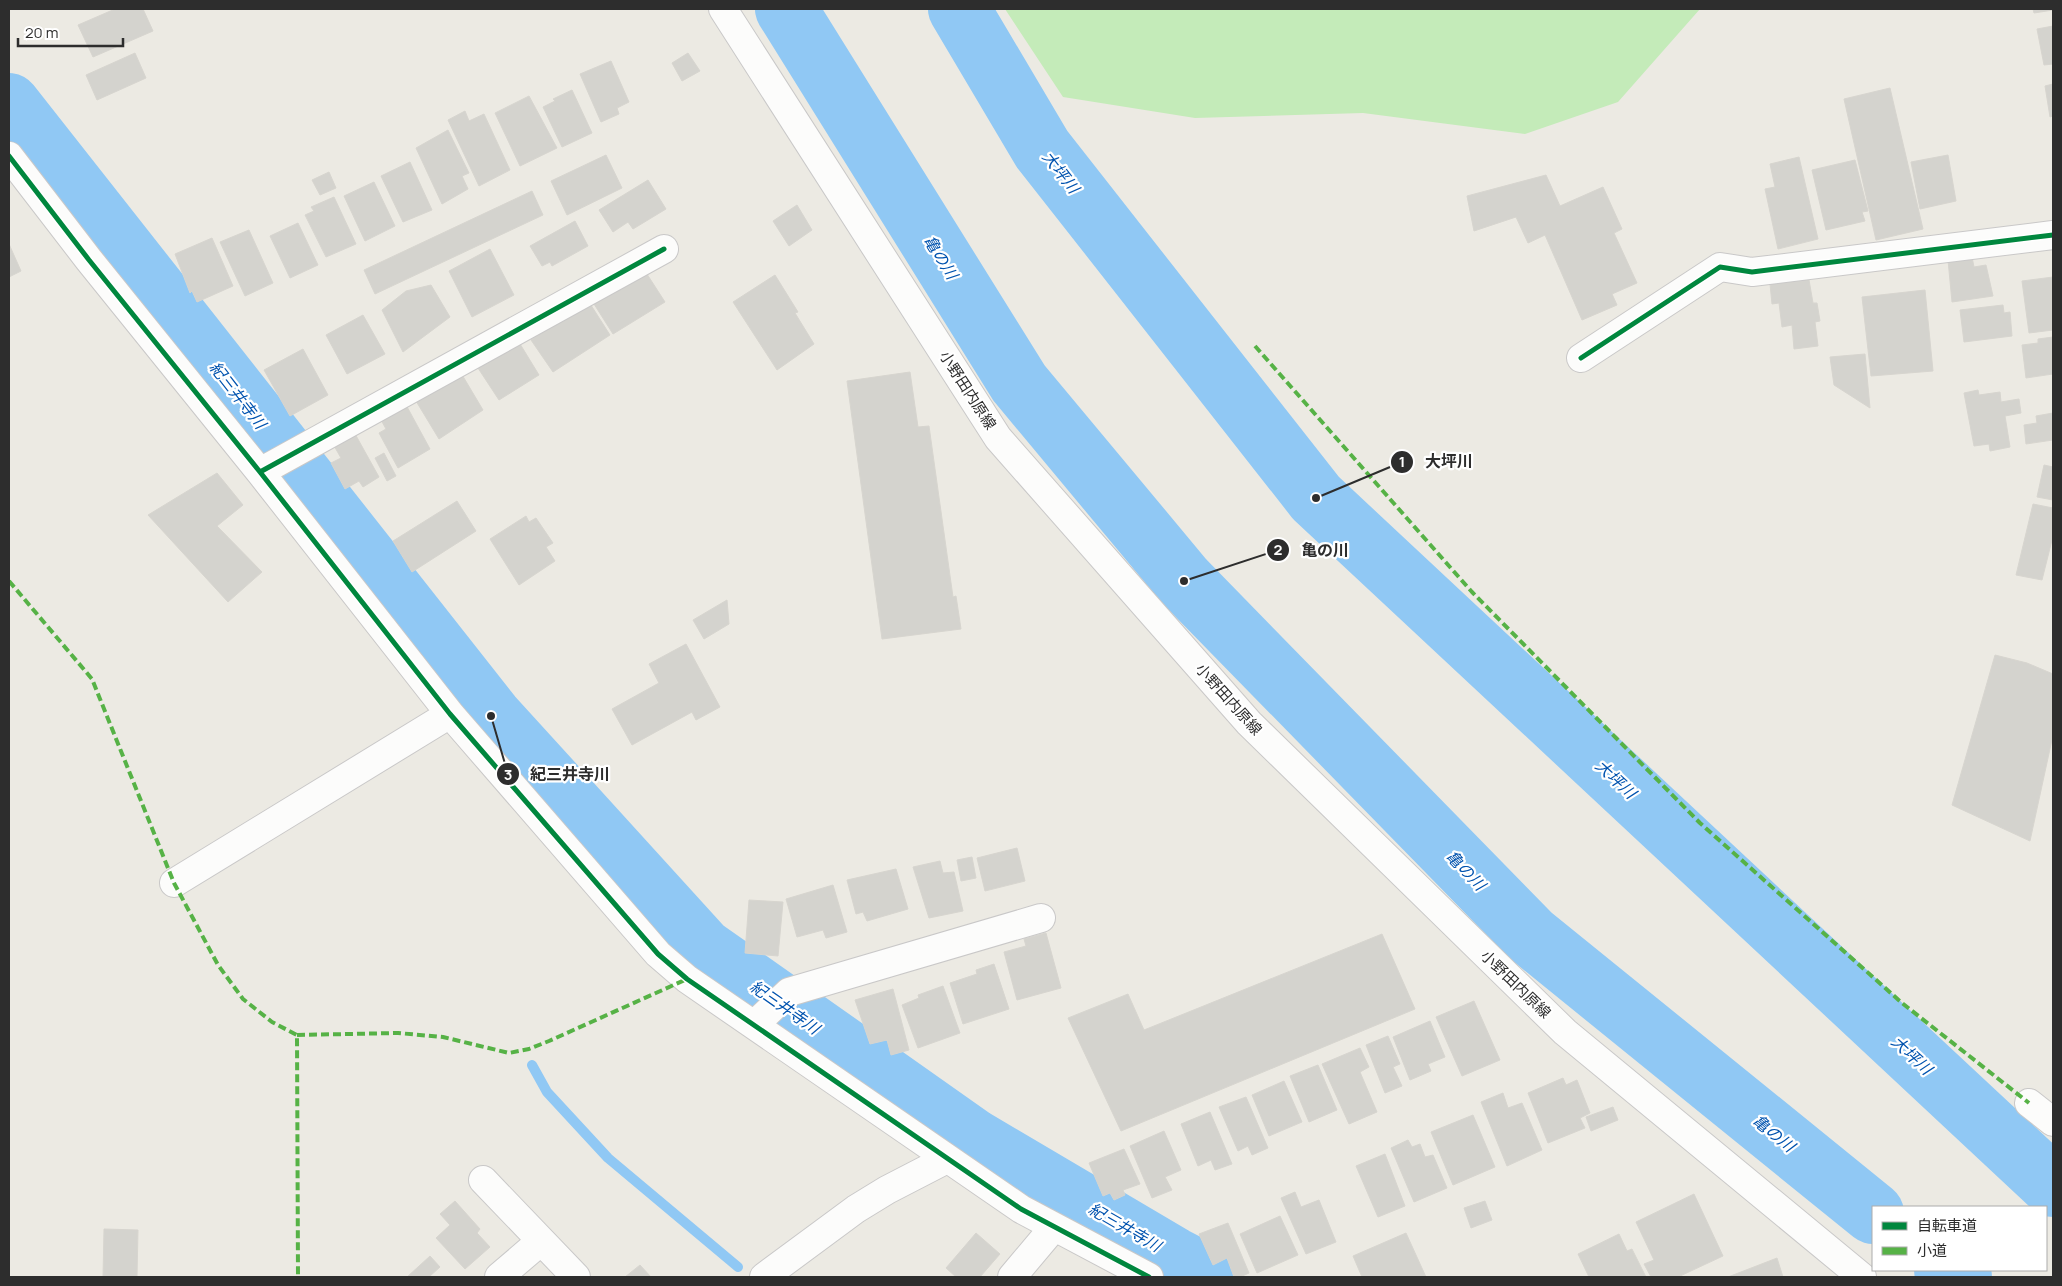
<svg xmlns="http://www.w3.org/2000/svg" width="2062" height="1286" font-family="Manrope,'Noto Sans JP',sans-serif">
  <style>
    .green { fill: #c4ebb9 }
    .lines { fill: none; stroke-linecap: round; stroke-linejoin: round }
    .stream { stroke: #90c8f4; stroke-width: 10 }
    .river { stroke: #90c8f4; stroke-width: 62 }
    .building { fill: #d4d3ce; stroke: #d7d5cf }
    .street-casing { stroke: #c9c8c8; stroke-width: 30 }
    .secondary-casing { stroke: #c9c8c8; stroke-width: 30 }
    .street { stroke: #fcfcfb; stroke-width: 28 }
    .secondary { stroke: #fcfcfb; stroke-width: 28 }
    .quiet { stroke: #56b246; stroke-width: 4; stroke-dasharray: 8 4; stroke-linecap: butt }
    .cycleway-casing { stroke: #fff; stroke-width: 8 }
    .cycleway { stroke: #00873e; stroke-width: 5 }
    .labels { text-anchor: middle; dominant-baseline: central; stroke-width: 4.5; stroke-linejoin: round; paint-order: stroke }
    .street-label { font-size: 15px; fill: #2d2d2d; stroke: #fff }
    .water-label { font-size: 16px; font-style: italic; fill: #0053af; stroke: #fff }
    .leader { fill: none; stroke: #2d2d2d; stroke-width: 2 }
    .callout-dot { fill: #2d2d2d; stroke: #fff; stroke-width: 2 }
    .mark-label { font-size: 15px; text-anchor: middle; font-weight: bold; fill: #fff }
    .callout-label { font-size: 16px; text-anchor: middle; font-weight: bold; fill: #2d2d2d; stroke: #fff; stroke-width: 4.5; stroke-linejoin: round; paint-order: stroke }
  </style>
  <rect width="100%" height="100%" fill="#eceae3"/>
  <path class="green" d="M1005,9H1700L1618,102L1525,134L1363,113L1195,118L1063,97Z"/>
  <g class="lines">
    <path class="stream" d="M532,1065L547,1092L608,1158L738,1267"/>
    <path class="river" d="M786,9L1019,383L1184,581L1530,935L1873,1213
      M959,9L1042,149L1316,498L2053,1186
      M9,104L491,716L703,949L974,1140L1174,1258L1211,1277
      M1945,1270L1961,1277"/>
  </g>
  <path class="building" d="M115,9H143L153,31L93,57L78,25Z
    M2033,9H2053V10L2034,13Z
    M2053,26V64L2044,65L2037,29Z
    M135,53L146,78L97,100L86,75Z
    M688,53L700,71L682,81L672,63Z
    M611,61L629,102L617,108L619,114L601,122L580,74Z
    M2053,84V116L2050,117L2045,86Z
    M1890,88L1923,229L1876,240L1844,99Z
    M572,90L592,133L562,147L543,107L555,101L553,99Z
    M529,96L557,148L520,166L495,113Z
    M465,111L469,121L484,114L510,170L479,186L448,120Z
    M448,130L469,173L462,176L468,189L442,204L416,148Z
    M606,155L622,188L567,215L551,181Z
    M1948,155L1956,201L1920,209L1911,162Z
    M1799,157L1818,239L1778,249L1765,189L1775,187L1770,164Z
    M1855,160L1868,211L1862,212L1865,221L1826,230L1812,170Z
    M410,162L432,210L403,222L381,176Z
    M329,172L336,188L320,195L312,180Z
    M1546,175L1560,206L1603,187L1622,229L1614,233L1637,283L1612,294L1617,305L1582,320L1545,235L1528,243L1516,217L1474,231L1467,196Z
    M648,180L666,209L633,229L628,222L613,232L599,210Z
    M374,182L395,226L365,241L344,196Z
    M532,191L543,215L375,294L364,270Z
    M334,197L356,244L326,257L305,215L314,211L311,207Z
    M797,205L812,230L789,246L773,221Z
    M575,221L588,246L552,266L550,262L542,266L530,246Z
    M298,223L318,265L290,278L270,236Z
    M249,230L273,283L245,296L220,242Z
    M212,238L233,286L197,302L192,291L190,293L175,254Z
    M9,244L21,271L9,277Z
    M490,249L514,295L472,317L449,271Z
    M1972,257L1974,267L1986,265L1993,296L1952,302L1948,260Z
    M645,271L665,302L613,334L594,304L600,300L596,295Z
    M775,275L798,312L795,313L814,344L777,370L733,302Z
    M2053,277V330L2029,333L2022,281Z
    M1809,280L1813,303H1817L1820,321L1815,322L1818,346L1794,349L1792,325L1782,327L1779,303L1772,304L1770,284Z
    M431,285L450,317L403,352L382,310L406,291Z
    M1925,290L1933,371L1871,376L1862,297Z
    M589,302L610,335L553,372L531,340Z
    M2003,305L2004,313L2010,312L2012,336L1964,342L1960,310Z
    M363,315L385,354L347,374L326,335Z
    M2053,337V374L2026,378L2022,345L2038,343V339Z
    M517,339L539,375L499,400L476,365Z
    M303,349L328,395L290,416L264,370Z
    M1865,354L1870,408L1834,385L1830,357Z
    M910,372L918,427L929,426L953,597L956,596L961,629L882,639L847,381Z
    M461,373L483,410L439,439L416,401Z
    M1978,390L1979,395L2000,392L2001,402L2019,399L2021,413L2005,416L2010,447L1990,451L1989,444L1974,446L1964,393Z
    M405,403L430,449L398,468L379,433L386,429L380,418Z
    M2053,413V440L2026,444L2024,425L2037,423L2036,416Z
    M354,432L379,477L363,487L359,481L345,489L331,463L341,458L333,444Z
    M384,453L396,476L387,481L375,458Z
    M2044,465L2053,467V500L2037,497Z
    M217,473L243,505L217,526L262,572L228,602L148,515Z
    M457,501L476,531L412,572L393,541Z
    M2033,504L2053,508V536L2042,580L2016,575Z
    M526,516L529,522L536,518L553,543L546,547L555,561L519,585L490,539Z
    M727,600L729,624L704,639L693,620Z
    M686,644L720,707L696,720L692,712L632,745L612,709L659,683L649,664Z
    M1995,655L2027,663L2053,674V735L2030,841L1952,805Z
    M1017,848L1025,881L985,891L977,858Z
    M972,857L976,878L961,881L957,860Z
    M940,861L943,873L954,872L963,911L929,918L913,867Z
    M896,869L908,909L867,921L863,912L856,914L847,880Z
    M833,885L847,932L826,938L823,930L797,937L786,899Z
    M749,900L783,902L778,956L745,953Z
    M1046,933L1061,988L1017,1000L1004,952L1026,946L1024,939Z
    M1382,934L1415,1009L1121,1131L1068,1018L1128,994L1144,1030Z
    M994,964L1009,1009L963,1024L950,983L977,974L976,970Z
    M943,986L960,1033L918,1048L902,1005L919,998L918,995Z
    M893,989L909,1050L891,1055L887,1040L870,1044L855,1000Z
    M1474,1001L1500,1060L1462,1076L1436,1017Z
    M1430,1021L1445,1057L1428,1064L1431,1071L1410,1080L1393,1037Z
    M1388,1036L1400,1064L1393,1067L1402,1086L1385,1093L1366,1045Z
    M1360,1048L1369,1067L1360,1072L1377,1112L1349,1124L1322,1064Z
    M1318,1065L1337,1110L1309,1122L1290,1076Z
    M1563,1078L1566,1085L1577,1080L1590,1113L1580,1118L1585,1128L1548,1143L1528,1093Z
    M1284,1081L1302,1122L1269,1136L1252,1095Z
    M1503,1093L1508,1108L1522,1103L1542,1150L1507,1166L1481,1102Z
    M1246,1097L1268,1148L1252,1155L1248,1146L1238,1151L1219,1107Z
    M1613,1107L1618,1120L1591,1131L1586,1117Z
    M1210,1112L1232,1164L1215,1170L1211,1160L1198,1166L1181,1124Z
    M1473,1115L1495,1167L1453,1185L1431,1132Z
    M1164,1131L1181,1170L1165,1177L1172,1190L1152,1198L1130,1146Z
    M1408,1140L1412,1147L1420,1144L1425,1157L1433,1155L1447,1188L1414,1202L1391,1148Z
    M1124,1149L1140,1184L1123,1190L1125,1195L1114,1200L1110,1193L1103,1196L1089,1163Z
    M1385,1154L1405,1206L1378,1217L1356,1166Z
    M1295,1192L1301,1207L1319,1200L1336,1242L1306,1254L1281,1198Z
    M1694,1194L1723,1256L1678,1277H1651L1644,1264L1654,1260L1636,1222Z
    M455,1201L480,1229L477,1233L490,1247L465,1269L436,1238L450,1225L440,1214Z
    M1485,1201L1492,1220L1471,1228L1464,1208Z
    M1280,1216L1298,1255L1257,1273L1240,1234Z
    M1228,1223L1249,1273L1240,1277H1234L1227,1258L1213,1265L1199,1234Z
    M104,1229L138,1230L137,1277H103Z
    M976,1233L1000,1254L980,1277H956L946,1268Z
    M1406,1233L1426,1277H1362L1353,1256Z
    M1619,1234L1627,1251L1632,1249L1646,1277H1589L1578,1254Z
    M430,1256L440,1267L429,1277H407Z
    M1777,1258L1783,1277H1728Z
    M640,1265L651,1277H625Z"/>
  <g class="lines">
    <defs>
      <path id="street" d="M9,156L89,260L260,472L450,714L658,954L687,979L1021,1209L1149,1277
        M1581,358L1720,267L1752,272L2053,235
        M260,472L664,249
        M174,883L450,714
        M754,1025L789,992L1041,918
        M2029,1103L2053,1122
        M483,1180L576,1277
        M499,1277L541,1241
        M764,1277L856,1209L887,1190L947,1159
        M1012,1277L1054,1227"/>
      <path id="secondary" d="M723,9L998,438L1249,723L1565,1032L1862,1277"/>
    </defs>
    <use href="#street" class="street-casing"/>
    <use href="#secondary" class="secondary-casing"/>
    <use href="#street" class="street"/>
    <use href="#secondary" class="secondary"/>
    <path class="quiet" d="M1255,346L1472,592L1700,823L1902,1003L2029,1103
      M9,581L92,679L174,883L218,965L243,999L272,1022L297,1035L298,1277
      M297,1035L398,1033L443,1037L509,1053L529,1049L549,1041L687,979"/>
    <defs>
      <path id="cycleway" d="M9,156L89,260L260,472L450,714L658,954L687,979L1021,1209L1149,1277
        M1581,358L1720,267L1752,272L2053,235
        M260,472L664,249"/>
    </defs>
    <use href="#cycleway" class="cycleway-casing"/>
    <use href="#cycleway" class="cycleway"/>
  </g>
  <g class="labels">
    <g class="street-label">
      <text transform="translate(968 390) rotate(57)">小野田内原線</text>
      <text transform="translate(1229 699) rotate(48)">小野田内原線</text>
      <text transform="translate(1516 984) rotate(44)">小野田内原線</text>
    </g>
    <g class="water-label">
      <text transform="translate(1061 172) rotate(52)">大坪川</text>
      <text transform="translate(941 257) rotate(58)">亀の川</text>
      <text transform="translate(238 395) rotate(52)">紀三井寺川</text>
      <text transform="translate(1616 779) rotate(43)">大坪川</text>
      <text transform="translate(1466 870) rotate(46)">亀の川</text>
      <text transform="translate(785 1007) rotate(35)">紀三井寺川</text>
      <text transform="translate(1912 1055) rotate(43)">大坪川</text>
      <text transform="translate(1774 1133) rotate(39)">亀の川</text>
      <text transform="translate(1125 1227) rotate(30)">紀三井寺川</text>
    </g>
  </g>
  <path class="leader" d="M1316 498L1402 462M1184 581L1278 550M491 716L508 774"/>
  <g class="callout-dot">
    <circle cx="1316" cy="498" r="5"/>
    <circle cx="1184" cy="581" r="5"/>
    <circle cx="491" cy="716" r="5"/>
    <circle cx="1402" cy="462" r="12"/>
    <circle cx="1278" cy="550" r="12"/>
    <circle cx="508" cy="774" r="12"/>
  </g>
  <g class="mark-label">
    <text x="1402" y="467">1</text>
    <text x="1278" y="555">2</text>
    <text x="508" y="780">3</text>
  </g>
  <g class="callout-label">
    <text x="1449" y="467">大坪川</text>
    <text x="1325" y="556">亀の川</text>
    <text x="570" y="780">紀三井寺川</text>
  </g>
  <rect width="2062" height="1286" fill="none" stroke="#2d2d2d" stroke-width="20"/>
  <rect x="1872" y="1206" width="175" height="65" fill="#ffffff" stroke="#ababab"/>
  <rect x="1882" y="1222" width="25" height="8" fill="#00873e" stroke="#ababab"/>
  <text x="1917" y="1231" font-size="15" fill="#2d2d2d">自転車道</text>
  <rect x="1882" y="1247" width="25" height="8" fill="#56b246" stroke="#ababab"/>
  <text x="1917" y="1256" font-size="15" fill="#2d2d2d">小道</text>
  <path d="M18 38v8h105v-8" fill="none" stroke="#2d2d2d" stroke-width="2.5"/>
  <text x="25" y="38" font-size="15" fill="#2d2d2d" stroke="#ffffff" stroke-width="4" paint-order="stroke">20 m</text>
</svg>
